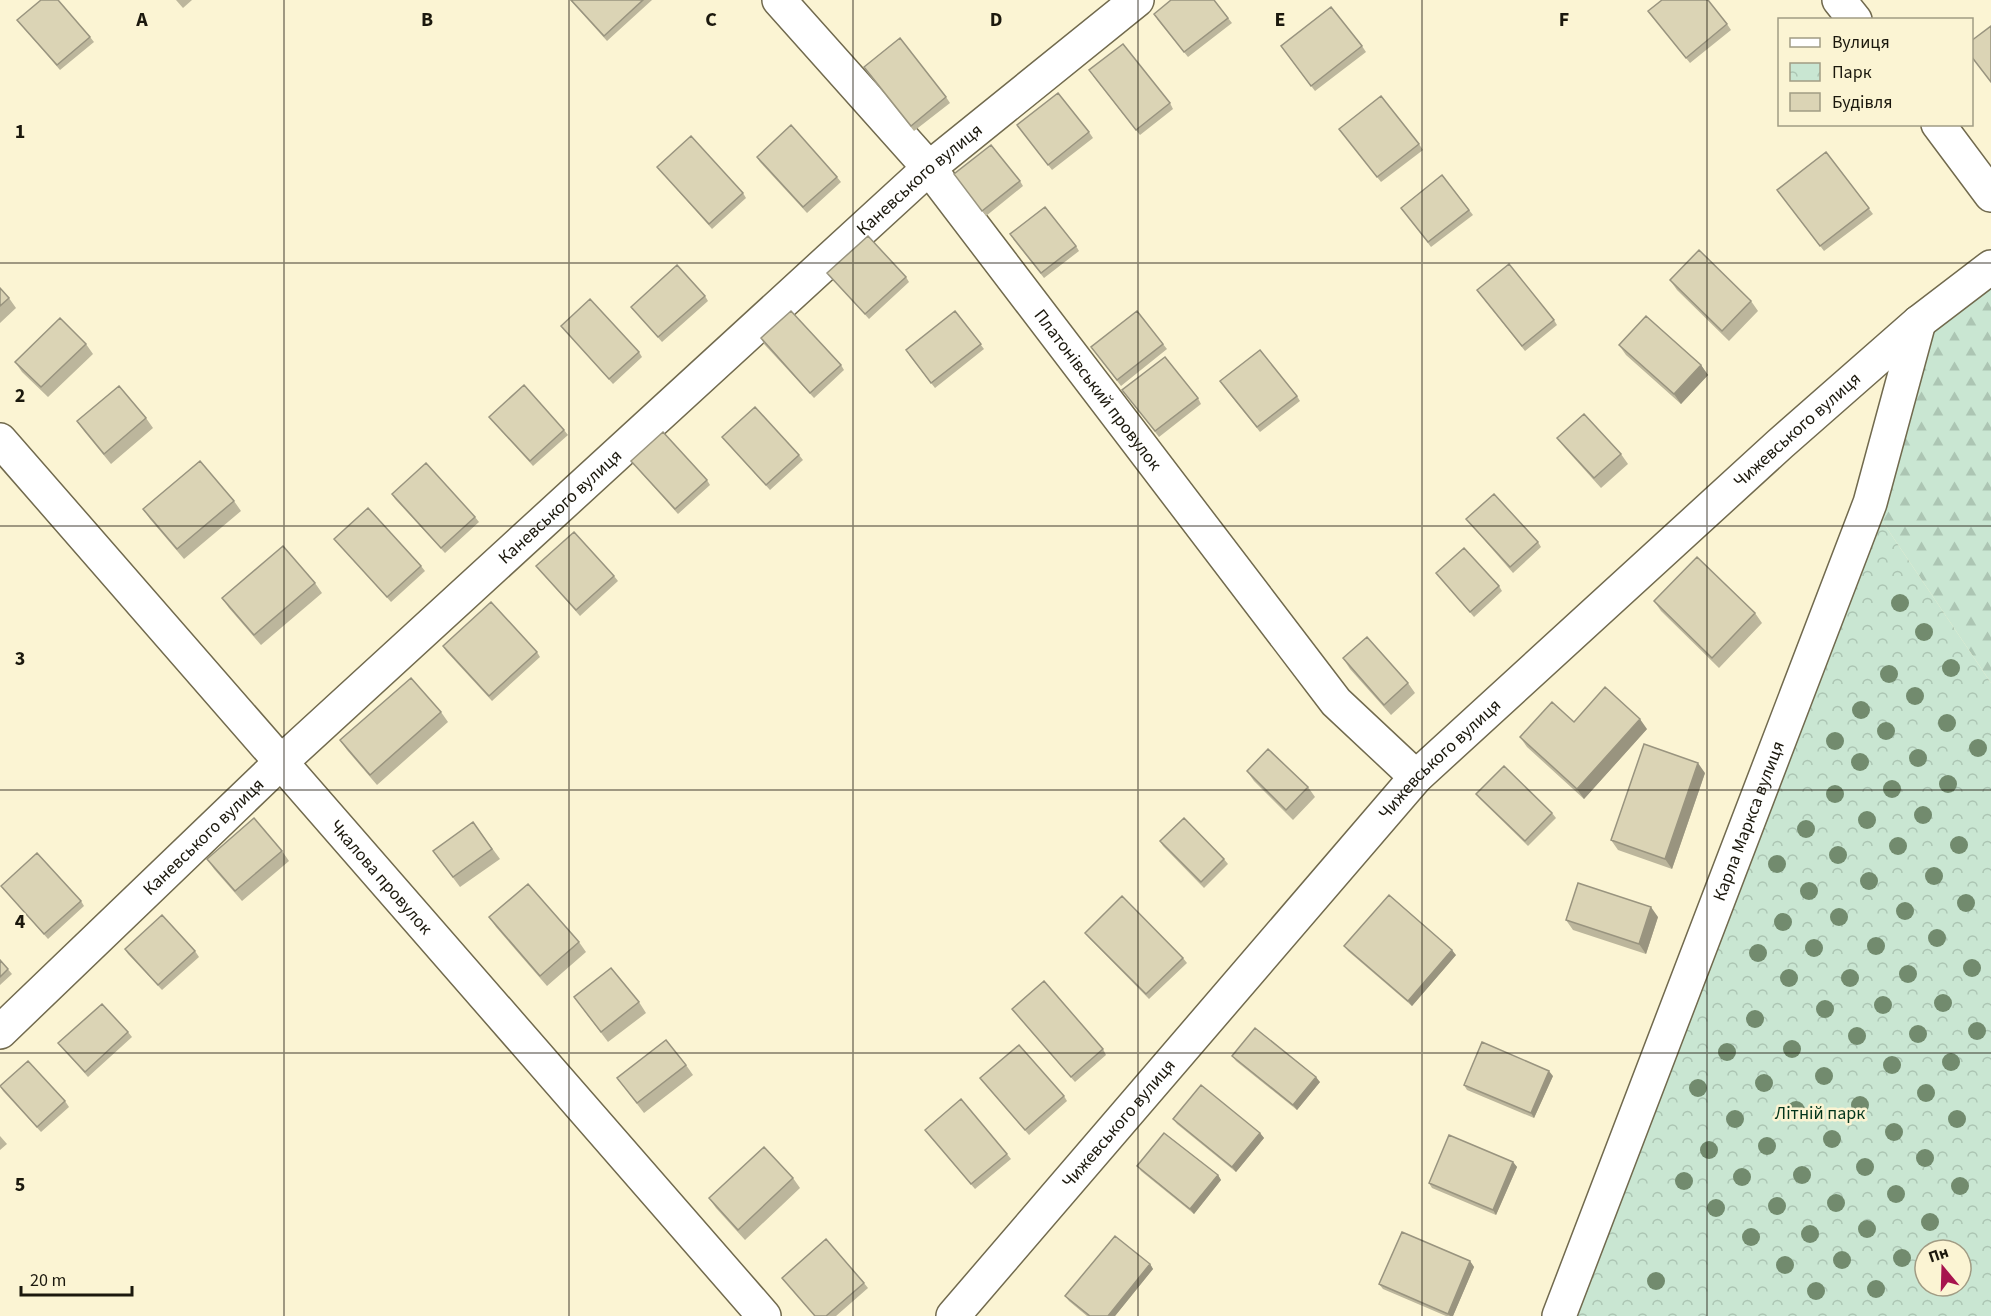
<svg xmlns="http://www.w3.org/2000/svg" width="1991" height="1316" font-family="'Source Sans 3',sans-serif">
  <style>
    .forest { fill: url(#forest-firs) }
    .park { fill: url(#park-crowns); fill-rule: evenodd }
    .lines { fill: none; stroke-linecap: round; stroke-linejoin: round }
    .street-casing { stroke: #716a4e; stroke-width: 36 }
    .secondary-casing { stroke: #716a4e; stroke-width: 36 }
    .street { stroke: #fff; stroke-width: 33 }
    .secondary { stroke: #fff; stroke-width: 33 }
    .tree { fill: #728b6e }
    .wall { fill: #bcb69c }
    .shaded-wall { fill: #99947f }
    .building { fill: #dbd4b5; stroke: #99947f; stroke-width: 1.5 }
    .grid { fill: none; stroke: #1b180d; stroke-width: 1.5; stroke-opacity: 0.55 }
    .labels { text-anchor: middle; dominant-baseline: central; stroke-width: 5; stroke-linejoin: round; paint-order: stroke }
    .street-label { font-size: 18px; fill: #1b180d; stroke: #fbf4d3 }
    .park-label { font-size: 18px; fill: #02351c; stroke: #fbf4d3 }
    .grid-label { font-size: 20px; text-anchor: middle; font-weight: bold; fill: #1b180d; stroke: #fbf4d3; stroke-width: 5; stroke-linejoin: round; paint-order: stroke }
  </style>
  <defs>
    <pattern id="forest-firs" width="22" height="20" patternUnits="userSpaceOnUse" patternTransform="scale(1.5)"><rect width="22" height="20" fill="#c9e6d2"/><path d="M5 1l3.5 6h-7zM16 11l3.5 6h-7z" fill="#acc5b3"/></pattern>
    <pattern id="park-crowns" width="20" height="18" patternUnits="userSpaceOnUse" patternTransform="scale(1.5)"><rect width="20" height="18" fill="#c9e6d2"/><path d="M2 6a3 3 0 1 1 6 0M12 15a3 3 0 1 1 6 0" fill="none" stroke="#acc5b3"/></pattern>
  </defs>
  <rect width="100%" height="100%" fill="#fbf4d3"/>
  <path class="forest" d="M1991,267V683L1870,503L1919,322Z"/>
  <path class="park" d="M1870,503L1991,683V1316H1559ZM1925,1250H1961V1286H1925Z"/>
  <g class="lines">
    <defs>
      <g id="street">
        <path id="s1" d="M779,0L929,168L1336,702L1416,777"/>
        <path id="s2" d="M0,440L764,1316"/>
        <path id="s3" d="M0,1032L280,763L929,168L1137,0"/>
        <path id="s4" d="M953,1316L1416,777L1780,444L1919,322L1991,267"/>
        <path id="s5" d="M1559,1316L1870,503L1919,322"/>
      </g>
      <path id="secondary" d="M1839,0L1855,20
        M1938,124L1991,195"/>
    </defs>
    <use href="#street" class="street-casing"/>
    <use href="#secondary" class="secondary-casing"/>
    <use href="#street" class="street"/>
    <use href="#secondary" class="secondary"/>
  </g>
  <g class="tree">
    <circle cx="1900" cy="603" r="9"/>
    <circle cx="1924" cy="632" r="9"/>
    <circle cx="1951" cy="668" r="9"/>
    <circle cx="1889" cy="674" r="9"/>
    <circle cx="1915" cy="696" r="9"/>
    <circle cx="1861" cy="710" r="9"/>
    <circle cx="1947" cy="723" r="9"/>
    <circle cx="1886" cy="731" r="9"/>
    <circle cx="1835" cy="741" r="9"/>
    <circle cx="1978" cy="748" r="9"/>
    <circle cx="1918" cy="758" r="9"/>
    <circle cx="1860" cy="762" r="9"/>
    <circle cx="1948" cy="784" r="9"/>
    <circle cx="1892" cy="789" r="9"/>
    <circle cx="1835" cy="794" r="9"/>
    <circle cx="1923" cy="815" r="9"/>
    <circle cx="1867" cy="820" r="9"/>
    <circle cx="1806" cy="829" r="9"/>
    <circle cx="1959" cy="845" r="9"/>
    <circle cx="1898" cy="846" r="9"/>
    <circle cx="1838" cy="855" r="9"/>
    <circle cx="1777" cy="864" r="9"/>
    <circle cx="1934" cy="876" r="9"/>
    <circle cx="1869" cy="881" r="9"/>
    <circle cx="1809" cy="891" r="9"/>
    <circle cx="1966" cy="903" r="9"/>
    <circle cx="1905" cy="911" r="9"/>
    <circle cx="1839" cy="917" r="9"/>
    <circle cx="1783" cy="922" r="9"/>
    <circle cx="1937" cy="938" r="9"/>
    <circle cx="1876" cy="946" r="9"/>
    <circle cx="1814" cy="948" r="9"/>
    <circle cx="1758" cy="953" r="9"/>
    <circle cx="1972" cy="968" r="9"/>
    <circle cx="1908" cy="974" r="9"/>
    <circle cx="1789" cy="978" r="9"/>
    <circle cx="1850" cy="978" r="9"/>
    <circle cx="1943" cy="1003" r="9"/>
    <circle cx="1883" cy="1005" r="9"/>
    <circle cx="1825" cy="1009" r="9"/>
    <circle cx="1755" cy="1019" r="9"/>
    <circle cx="1977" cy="1031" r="9"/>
    <circle cx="1918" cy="1034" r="9"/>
    <circle cx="1857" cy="1036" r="9"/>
    <circle cx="1792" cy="1049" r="9"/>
    <circle cx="1727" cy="1052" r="9"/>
    <circle cx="1951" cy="1062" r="9"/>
    <circle cx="1892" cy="1065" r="9"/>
    <circle cx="1824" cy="1076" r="9"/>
    <circle cx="1764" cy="1083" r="9"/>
    <circle cx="1698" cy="1088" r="9"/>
    <circle cx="1926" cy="1093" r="9"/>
    <circle cx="1860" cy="1105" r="9"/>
    <circle cx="1796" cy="1110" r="9"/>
    <circle cx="1735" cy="1119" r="9"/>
    <circle cx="1957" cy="1119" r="9"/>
    <circle cx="1894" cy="1132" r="9"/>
    <circle cx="1832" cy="1139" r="9"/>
    <circle cx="1767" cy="1146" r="9"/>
    <circle cx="1709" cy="1150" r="9"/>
    <circle cx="1925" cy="1158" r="9"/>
    <circle cx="1865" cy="1167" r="9"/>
    <circle cx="1802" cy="1175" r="9"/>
    <circle cx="1742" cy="1177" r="9"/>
    <circle cx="1684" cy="1181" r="9"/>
    <circle cx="1960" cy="1186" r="9"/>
    <circle cx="1896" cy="1194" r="9"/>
    <circle cx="1836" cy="1203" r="9"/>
    <circle cx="1777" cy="1206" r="9"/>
    <circle cx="1716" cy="1208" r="9"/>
    <circle cx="1930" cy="1222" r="9"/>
    <circle cx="1867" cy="1229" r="9"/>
    <circle cx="1810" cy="1234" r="9"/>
    <circle cx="1751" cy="1237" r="9"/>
    <circle cx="1902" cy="1258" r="9"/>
    <circle cx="1842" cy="1260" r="9"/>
    <circle cx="1785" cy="1265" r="9"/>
    <circle cx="1656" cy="1281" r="9"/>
    <circle cx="1876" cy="1289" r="9"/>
    <circle cx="1816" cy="1291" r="9"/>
  </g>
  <path class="wall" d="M176,0H192L183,8Z
    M570,0H652L607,41Z
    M1214,0L1232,23L1188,57L1157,19Z
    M1652,16L1727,24L1731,30L1690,63Z
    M17,20L90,37L94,42L60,70Z
    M1281,46H1362L1366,52L1315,91Z
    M867,72L946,97L950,103L914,131Z
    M1093,76L1170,103L1173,109L1140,135Z
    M1017,125L1089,132L1093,138L1052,170Z
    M1343,134L1419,144L1423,150L1381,182Z
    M1826,152L1873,214L1824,251L1777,190Z
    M757,157L837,177L841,182L807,213L760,162Z
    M657,167L743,193L746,198L712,229Z
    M954,174L1020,181L1023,186L986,216Z
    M1442,175L1473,215L1431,247L1401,208Z
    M1013,239L1076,246L1079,251L1044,278Z
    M827,273L906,277L909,282L869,319Z
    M1670,280L1751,301L1758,311L1729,341L1677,290Z
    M0,288L9,298L16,308L0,323Z
    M1481,295L1554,320L1557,325L1525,351Z
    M705,296L708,301L662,342L631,307Z
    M955,311L984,349L935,388L909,355Z
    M561,326L639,352L642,357L613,384Z
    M761,338L841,365L844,370L814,398L764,344Z
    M86,344L93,354L48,397L22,372L15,362Z
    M1163,344L1167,349L1121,386L1091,347Z
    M1619,345L1701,365L1708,375L1681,404L1626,355Z
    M1224,387L1297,396L1300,401L1260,432Z
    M1126,395L1198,398L1201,404L1159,437Z
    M489,417L564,430L568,435L533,466Z
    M146,418L153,428L111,464L84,431L77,421Z
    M722,437L799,455L803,460L770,490Z
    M1557,438L1621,454L1628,464L1601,488L1565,448Z
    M631,461L707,480L710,485L678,514Z
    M392,494L475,517L479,522L445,553L395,499Z
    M234,501L241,511L184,559L150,519L143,509Z
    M1466,519L1538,542L1541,547L1513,573Z
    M334,539L421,566L425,571L391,602Z
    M536,566L614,576L618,581L580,616Z
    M1436,573L1499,586L1502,591L1474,617Z
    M315,583L322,593L261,645L229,608L222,598Z
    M1654,601L1755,613L1762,623L1719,668L1661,611Z
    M443,646L537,652L540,657L492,701L446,651Z
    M1343,658L1408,683L1415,693L1391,715L1350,669Z
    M441,712L448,722L377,785L347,750L340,740Z
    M1647,729L1584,799L1527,747L1520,737Z
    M1247,771L1308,787L1315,797L1293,820L1254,781Z
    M1705,773L1672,869L1618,850L1611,840Z
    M1476,794L1552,813L1556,818L1528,846L1480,799Z
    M473,822L500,859L460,887L433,851Z
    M1160,841L1224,859L1228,864L1204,888L1163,846Z
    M282,851L289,861L242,901L214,869L207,859Z
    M1,886L81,901L84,906L48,939Z
    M489,917L579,942L586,952L547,986L496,927Z
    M1658,917L1646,954L1573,930L1566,920Z
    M1085,933L1183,958L1187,963L1149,999L1089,938Z
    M1344,946L1456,955L1412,1006L1348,951Z
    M125,949L195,951L199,957L162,990L128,954Z
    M0,960L12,974L0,985Z
    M574,997L639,1002L646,1013L608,1042Z
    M1012,1009L1103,1049L1106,1055L1075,1082Z
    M128,1032L132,1037L88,1077L58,1043Z
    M1232,1056L1320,1082L1297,1110L1236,1061Z
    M686,1065L693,1075L644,1113L617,1078Z
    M1553,1076L1534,1118L1467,1090L1464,1085Z
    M980,1078L1064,1096L1067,1101L1029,1135Z
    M0,1086L65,1101L69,1107L41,1132L3,1091Z
    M1173,1119L1260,1133L1264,1138L1236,1172L1177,1124Z
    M925,1130L1007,1154L1011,1159L975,1189Z
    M0,1136L7,1144L0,1150Z
    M1513,1162L1517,1167L1496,1215L1432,1188L1429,1183Z
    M1137,1166L1218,1175L1221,1180L1194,1214L1141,1171Z
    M793,1178L800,1188L745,1240L716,1208L709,1198Z
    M1470,1261L1474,1267L1453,1316H1446L1383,1289L1379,1284Z
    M1150,1264L1153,1269L1115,1316H1087L1069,1301L1065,1296Z
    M782,1278L864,1283L868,1288L836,1316H815Z"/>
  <path class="shaded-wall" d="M1701,365L1708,375L1681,404L1674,394Z
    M1640,719L1647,729L1584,799L1577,789Z
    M1698,763L1705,773L1672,869L1665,859Z
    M1651,907L1658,917L1646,954L1639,944Z
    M1452,950L1456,955L1412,1006L1408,1001Z
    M1549,1071L1553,1076L1534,1118L1531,1113Z
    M1316,1077L1320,1082L1297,1110L1293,1105Z
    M1260,1133L1264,1138L1236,1172L1232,1167Z
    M1513,1162L1517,1167L1496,1215L1493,1210Z
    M1218,1175L1221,1180L1194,1214L1190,1209Z
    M1470,1261L1474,1267L1453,1316H1450L1448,1314Z
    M1150,1264L1153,1269L1115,1316H1108Z"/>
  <path class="building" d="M41,0H58L90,37L57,65L17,20Z
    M571,0H643L604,36Z
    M1171,0H1214L1228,18L1184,52L1154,14Z
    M1662,0H1708L1727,24L1686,58L1648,11Z
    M1331,7L1362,46L1311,86L1281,46Z
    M1991,26V82L1971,56V41Z
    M900,38L946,97L911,126L864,67Z
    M1123,44L1170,103L1136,130L1089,70Z
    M1058,93L1089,132L1048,165L1017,125Z
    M1381,96L1419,144L1377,177L1339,129Z
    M791,125L837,177L803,207L757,157Z
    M691,136L743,193L709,224L657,167Z
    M991,145L1020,181L982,211L954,174Z
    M1826,152L1869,208L1820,246L1777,190Z
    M1442,175L1469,210L1428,242L1401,208Z
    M1045,207L1076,246L1041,273L1010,234Z
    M868,236L906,277L865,314L827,273Z
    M1699,250L1751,301L1722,331L1670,280Z
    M1509,264L1554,320L1522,346L1477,290Z
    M677,265L705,296L658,337L631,307Z
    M0,288L9,298L0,306Z
    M590,299L639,352L609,379L561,326Z
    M791,311L841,365L810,393L761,338Z
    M955,311L981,344L931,383L906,350Z
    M1137,311L1163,344L1117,380L1091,347Z
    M1646,316L1701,365L1674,394L1619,345Z
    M60,318L86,344L41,387L15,362Z
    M1260,350L1297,396L1257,427L1220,381Z
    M1165,357L1198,398L1155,431L1122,390Z
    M524,385L564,430L530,461L489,417Z
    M119,386L146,418L104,454L77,421Z
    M755,407L799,455L766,485L722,437Z
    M1584,414L1621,454L1594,478L1557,438Z
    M663,432L707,480L675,509L631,461Z
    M200,461L234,501L177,549L143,509Z
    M426,463L475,517L441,548L392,494Z
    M1494,494L1538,542L1510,567L1466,519Z
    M368,508L421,566L387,597L334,539Z
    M574,532L614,576L576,610L536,566Z
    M283,546L315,583L254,635L222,598Z
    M1464,548L1499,586L1470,612L1436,573Z
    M1697,557L1755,613L1712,658L1654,601Z
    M491,602L537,652L489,696L443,646Z
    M1367,637L1408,683L1384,705L1343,658Z
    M411,678L441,712L370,775L340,740Z
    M1605,687L1640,719L1577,789L1520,737L1552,702L1574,722Z
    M1644,744L1698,763L1665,859L1611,840Z
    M1268,749L1308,787L1286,810L1247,771Z
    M1504,766L1552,813L1525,841L1476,794Z
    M254,818L282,851L235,891L207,859Z
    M1184,818L1224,859L1201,882L1160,841Z
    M473,822L492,849L453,877L433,851Z
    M37,853L81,901L44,934L1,886Z
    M1578,883L1651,907L1639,944L1566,920Z
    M528,884L579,942L540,976L489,917Z
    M1389,895L1452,950L1408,1001L1344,946Z
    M1122,896L1183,958L1146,994L1085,933Z
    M162,915L195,951L158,985L125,949Z
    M0,960L8,969L0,977Z
    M611,968L639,1002L601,1032L574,997Z
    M1044,981L1103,1049L1071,1077L1012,1009Z
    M102,1004L128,1032L85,1072L58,1043Z
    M1255,1028L1316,1077L1293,1105L1232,1056Z
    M666,1040L686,1065L637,1103L617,1078Z
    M1482,1042L1549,1071L1531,1113L1464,1085Z
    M1019,1045L1064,1096L1025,1130L980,1078Z
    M28,1061L65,1101L37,1127L0,1086Z
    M1201,1085L1260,1133L1232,1167L1173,1119Z
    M961,1099L1007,1154L971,1184L925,1130Z
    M1164,1133L1218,1175L1190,1209L1137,1166Z
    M1449,1135L1513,1162L1493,1210L1429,1183Z
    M764,1147L793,1178L738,1230L709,1198Z
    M1402,1232L1470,1261L1448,1314L1379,1284Z
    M1115,1236L1150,1264L1108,1316H1090L1065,1296Z
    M826,1239L864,1283L826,1316H815L782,1278Z"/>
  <path class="grid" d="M284,0V1316M569,0V1316M853,0V1316M1138,0V1316M1422,0V1316M1707,0V1316M0,263H1991M0,526H1991M0,790H1991M0,1053H1991"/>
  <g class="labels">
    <g class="street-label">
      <text stroke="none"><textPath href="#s3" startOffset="1254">Каневського вулиця</textPath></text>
      <text stroke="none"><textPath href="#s1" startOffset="504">Платонівський провулок</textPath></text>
      <text stroke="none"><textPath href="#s4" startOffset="1226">Чижевського вулиця</textPath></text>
      <text stroke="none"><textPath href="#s3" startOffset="768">Каневського вулиця</textPath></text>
      <text stroke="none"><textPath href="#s4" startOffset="740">Чижевського вулиця</textPath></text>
      <text stroke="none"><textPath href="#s5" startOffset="530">Карла Маркса вулиця</textPath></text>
      <text stroke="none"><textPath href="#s3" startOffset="282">Каневського вулиця</textPath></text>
      <text stroke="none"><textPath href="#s2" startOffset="580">Чкалова провулок</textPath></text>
      <text stroke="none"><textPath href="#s4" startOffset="254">Чижевського вулиця</textPath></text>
    </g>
    <g class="park-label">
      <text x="1820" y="1113">Літній парк</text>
    </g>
  </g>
  <g class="grid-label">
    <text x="142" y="26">A</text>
    <text x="427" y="26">B</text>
    <text x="711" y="26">C</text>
    <text x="996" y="26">D</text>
    <text x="1280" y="26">E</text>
    <text x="1564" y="26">F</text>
    <text x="20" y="138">1</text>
    <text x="20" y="402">2</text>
    <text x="20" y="665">3</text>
    <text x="20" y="928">4</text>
    <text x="20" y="1191">5</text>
  </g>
  <rect x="1778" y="18" width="195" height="108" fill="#fbf4d3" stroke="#a19c84" stroke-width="1.5"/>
  <rect x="1790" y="38" width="30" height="9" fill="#ffffff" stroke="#a19c84" stroke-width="1.5"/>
  <text x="1832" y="48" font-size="18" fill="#1b180d">Вулиця</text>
  <rect x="1790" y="63" width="30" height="18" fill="url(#park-crowns)" stroke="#a19c84" stroke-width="1.5"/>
  <text x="1832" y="78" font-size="18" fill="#1b180d">Парк</text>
  <rect x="1790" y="93" width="30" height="18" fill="#dbd4b5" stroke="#a19c84" stroke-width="1.5"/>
  <text x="1832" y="108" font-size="18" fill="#1b180d">Будівля</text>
  <g transform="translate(1943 1268) rotate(341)"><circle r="28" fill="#fbf4d3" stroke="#a19c84" stroke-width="1.5"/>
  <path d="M0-4.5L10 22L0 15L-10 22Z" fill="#a7144e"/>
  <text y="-9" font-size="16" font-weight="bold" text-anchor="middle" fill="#1b180d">Пн</text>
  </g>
  <path d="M21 1286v9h111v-9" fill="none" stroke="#1b180d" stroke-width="3"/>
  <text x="30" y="1286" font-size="18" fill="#1b180d" stroke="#fbf4d3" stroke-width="4.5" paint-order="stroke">20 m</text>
</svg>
